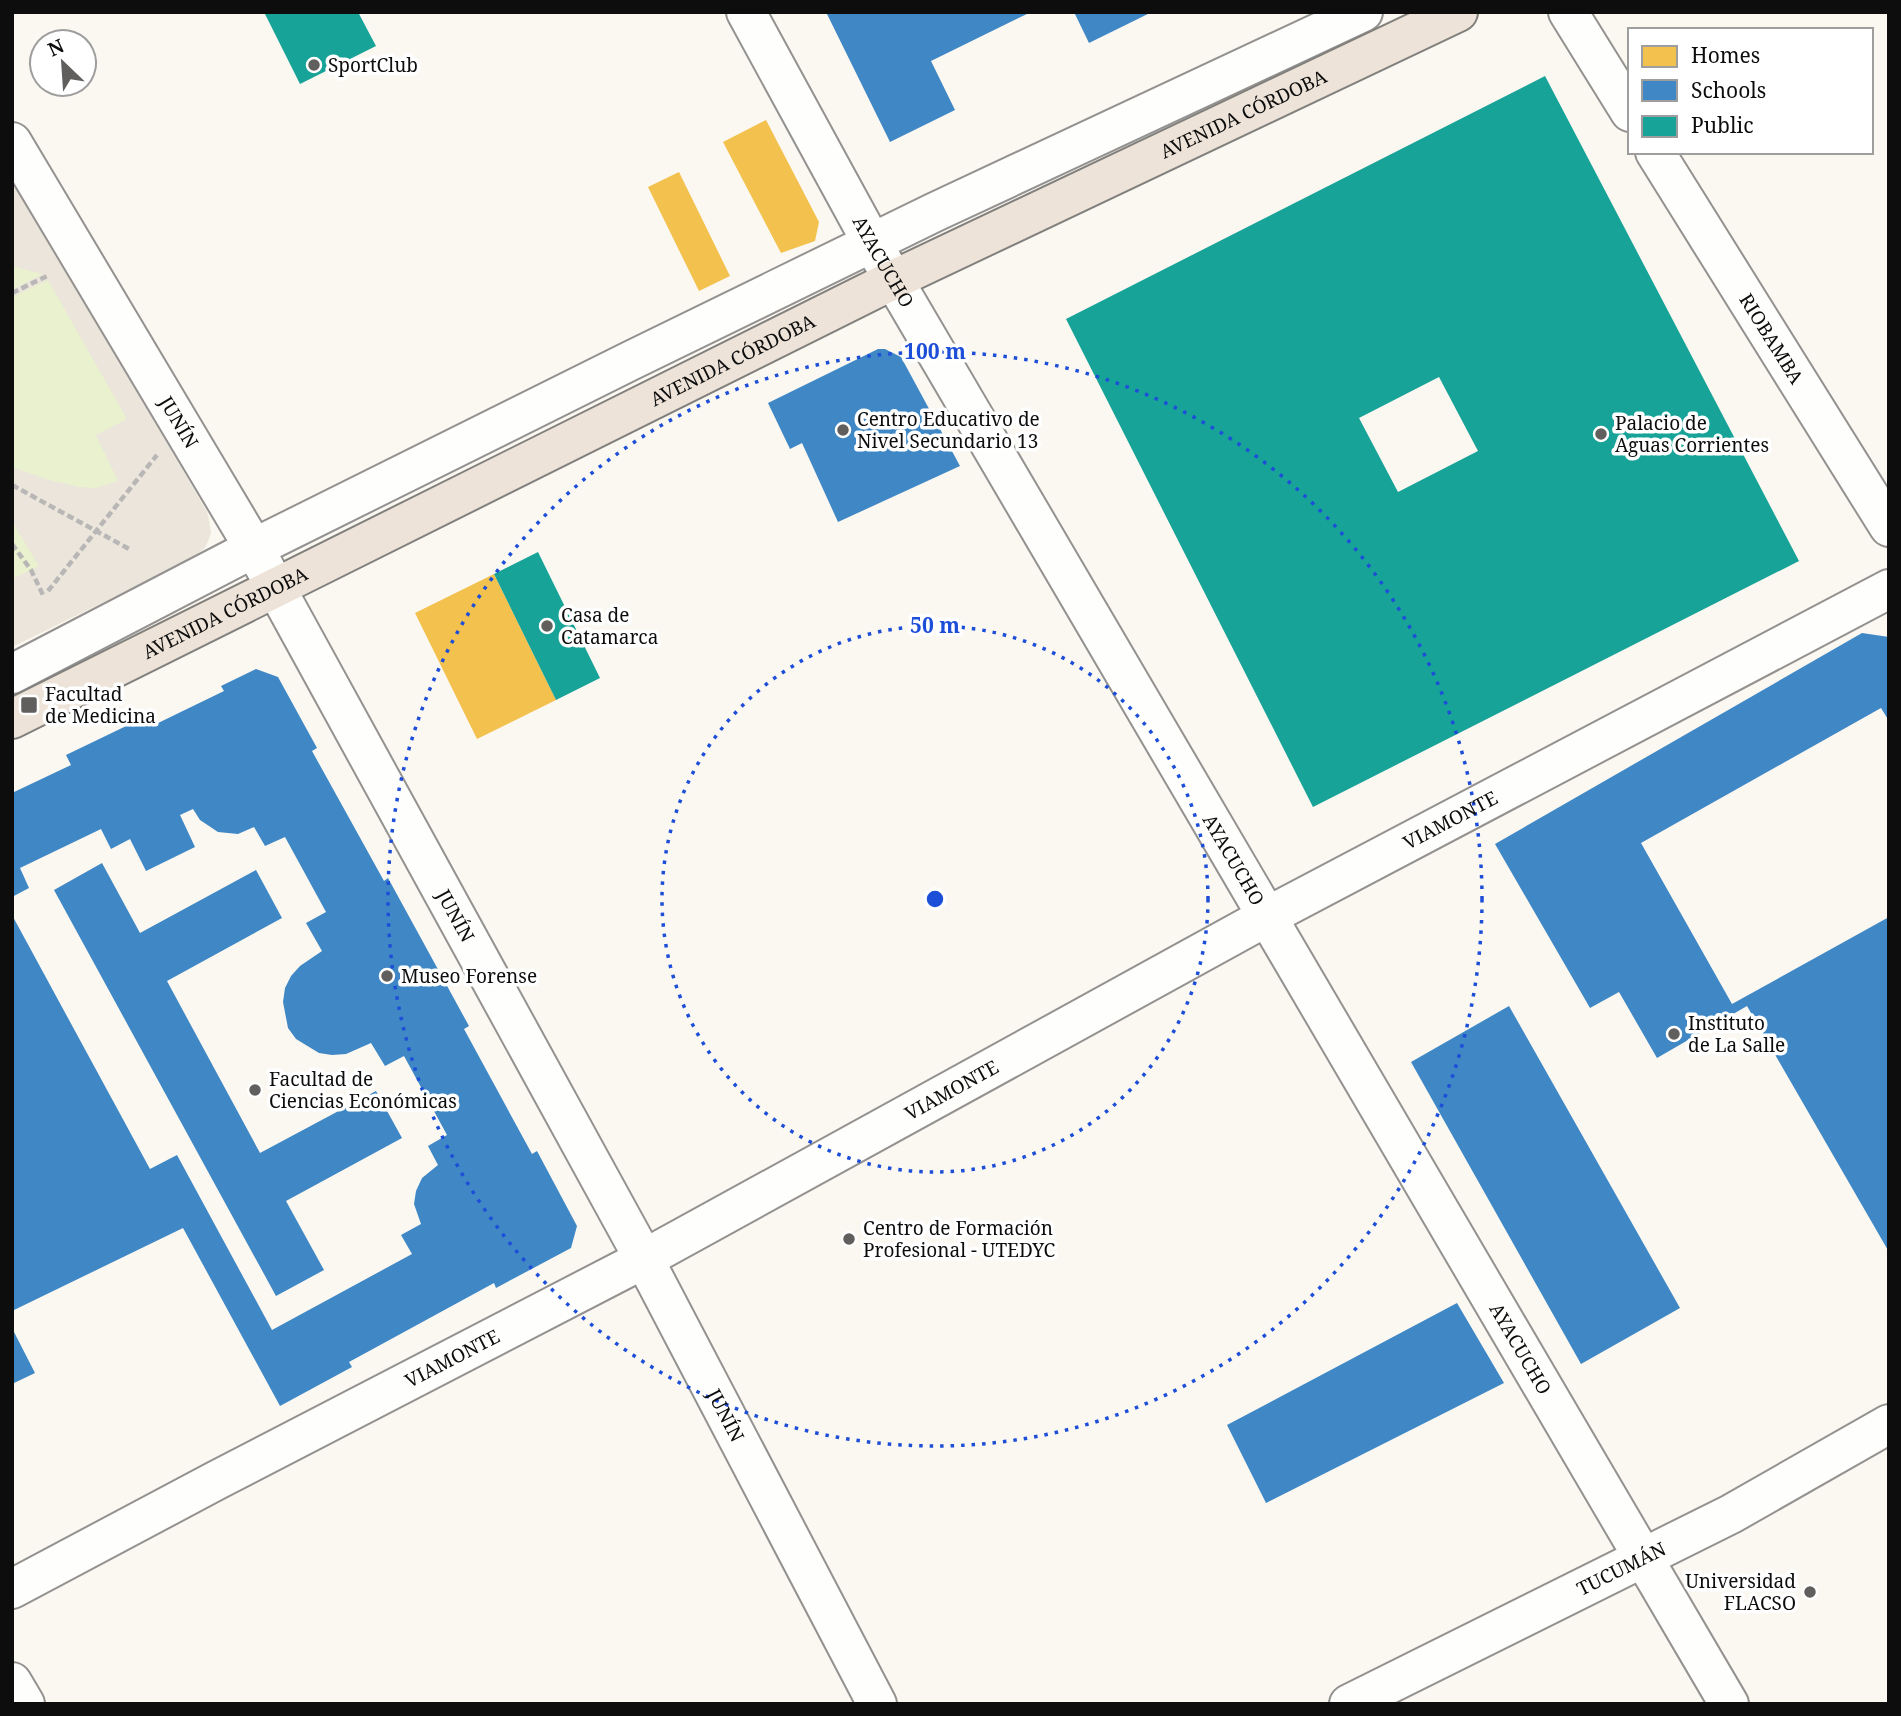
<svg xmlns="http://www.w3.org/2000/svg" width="1901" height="1716" font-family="'Noto Serif',serif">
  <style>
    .green { fill: #e9f1cf }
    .plaza { fill: #ebe5dc }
    .homes { fill: #f2c14e }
    .schools { fill: #3f88c5 }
    .public { fill: #17a398; fill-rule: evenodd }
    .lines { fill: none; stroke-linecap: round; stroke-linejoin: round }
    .minor-casing { stroke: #949290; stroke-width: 42 }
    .major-casing { stroke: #81807d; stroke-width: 42 }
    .path { stroke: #b8b7b6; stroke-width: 4.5; stroke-dasharray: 7 3.5; stroke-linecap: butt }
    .minor { stroke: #fefefd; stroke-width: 38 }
    .major { stroke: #ede3d8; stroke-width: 38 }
    .ring { fill: none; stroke: #1d4ed8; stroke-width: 3.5; stroke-dasharray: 3.5 7 }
    .poi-dot { fill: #605f5d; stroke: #fff; stroke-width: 2.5 }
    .labels { text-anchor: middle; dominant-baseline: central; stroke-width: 7; stroke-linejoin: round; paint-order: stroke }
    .poi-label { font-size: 19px; fill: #0d0d0d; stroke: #fff; text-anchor: start }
    .street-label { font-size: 19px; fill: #0d0d0d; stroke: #fff }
    .centre { fill: #1d4ed8; stroke: #fff; stroke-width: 3.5 }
    .ring-label { font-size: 21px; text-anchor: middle; font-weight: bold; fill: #1d4ed8; stroke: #fff; stroke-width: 7; stroke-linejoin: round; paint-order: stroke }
  </style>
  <rect width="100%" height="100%" fill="#fbf7f1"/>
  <path class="green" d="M12,178L207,512C215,538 209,547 187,561L12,647Z"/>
  <path class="plaza" d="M12,178L207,512L211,533L205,548L187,561L12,647V579L39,566L12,521V467L49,480L80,487L96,488L118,481L96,435L127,419L48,280L12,297V290L43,274L12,266Z"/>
  <path class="homes" d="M766,120L819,222L815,241L781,253L723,142Z
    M679,172L730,276L699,291L648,187Z
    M494,574L556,700L477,739L415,613Z"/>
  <path class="schools" d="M826,12H1031L931,61L955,110L890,142Z
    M1074,12H1152L1089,43Z
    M878,349H885L901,357L960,466L838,522L802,443L790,449L768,403Z
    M1862,633L1889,637V721L1881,708L1641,843L1732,1004L1889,917V1252L1747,1006L1657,1058L1619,992L1590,1008L1495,844Z
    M256,669L278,677L317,748L312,751L384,881L388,878L469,1026L464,1029L532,1154L537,1151L577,1226L571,1248L496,1288L494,1283L349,1362L352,1367L280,1406L183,1228L12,1311V915L150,1169L177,1155L272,1330L412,1254L401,1235L421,1224L414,1204L416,1191L422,1178L438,1165L428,1146L447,1135L404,1056L385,1066L371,1043L346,1054L332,1055L319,1053L296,1039L288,1028L283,1002L285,988L291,976L300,966L322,951L306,923L326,912L285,837L265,846L254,827L238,834L218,832L200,820L193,809L180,815L195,847L146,871L130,839L111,849L101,829L20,868L29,888L12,897V793L71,765L66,755L149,715L154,725L224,691L221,686Z
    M102,863L140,933L256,870L282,918L167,981L260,1153L376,1091L402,1138L286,1201L324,1270L276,1296L54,890Z
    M1509,1006L1680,1308L1581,1364L1411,1062Z
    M1457,1303L1504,1383L1266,1503L1227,1425Z
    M14,1332L35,1373L12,1384V1333Z"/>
  <path class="public" d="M264,12H358L376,46L300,84Z
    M1545,76L1799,561L1313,807L1066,319ZM1439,377L1478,451L1398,492L1359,418Z
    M538,552L600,678L556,700L494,574Z"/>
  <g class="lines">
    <defs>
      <g id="minor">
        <path id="s1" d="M746,12L872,243L1729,1704"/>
        <path d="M1568,12L1630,112"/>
        <path id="s2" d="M12,142L254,548L644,1259L877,1704"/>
        <path id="s3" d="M1655,152L1889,527"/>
        <path d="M12,674L254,548L630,361L935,212L1363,12"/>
        <path id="s4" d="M12,1589L217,1480L644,1259L1268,916L1889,589"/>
        <path d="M12,1682L25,1704"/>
        <path id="s5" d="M1349,1704L1731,1514L1889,1424"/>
      </g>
      <g id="major">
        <path id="s6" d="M12,719L893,280L1458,12"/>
      </g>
    </defs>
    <use href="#minor" class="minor-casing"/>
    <use href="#major" class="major-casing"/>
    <path class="path" d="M12,293L49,275
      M12,485L131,550
      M12,544L31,570L43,595
      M48,591L157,455"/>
    <use href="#minor" class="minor"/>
    <use href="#major" class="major"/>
  </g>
  <g class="ring">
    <circle cx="935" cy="899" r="273"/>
    <circle cx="935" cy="899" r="547"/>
  </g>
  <g class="poi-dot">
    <circle cx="314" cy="65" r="7"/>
    <circle cx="843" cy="430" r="7"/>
    <circle cx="1601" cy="434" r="7"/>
    <circle cx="547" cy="626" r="7"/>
    <rect x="20" y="696" width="18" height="18" rx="3.5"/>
    <circle cx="387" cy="976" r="7"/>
    <circle cx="1674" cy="1034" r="7"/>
    <circle cx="255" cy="1090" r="7"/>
    <circle cx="849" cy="1239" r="7"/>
    <circle cx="1810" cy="1592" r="7"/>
  </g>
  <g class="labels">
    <g class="poi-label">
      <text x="328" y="65">SportClub</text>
      <text x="857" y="419">Centro Educativo de<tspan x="857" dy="22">Nivel Secundario 13</tspan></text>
      <text x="1615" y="423">Palacio de<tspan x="1615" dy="22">Aguas Corrientes</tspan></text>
      <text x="561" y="615">Casa de<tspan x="561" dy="22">Catamarca</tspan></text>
      <text x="45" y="694">Facultad<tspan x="45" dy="22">de Medicina</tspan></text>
      <text x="401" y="976">Museo Forense</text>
      <text x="1688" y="1023">Instituto<tspan x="1688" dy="22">de La Salle</tspan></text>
      <text x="269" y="1079">Facultad de<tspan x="269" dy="22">Ciencias Económicas</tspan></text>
      <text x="863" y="1228">Centro de Formación<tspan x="863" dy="22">Profesional - UTEDYC</tspan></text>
      <text x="1796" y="1581" text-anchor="end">Universidad<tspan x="1796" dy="22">FLACSO</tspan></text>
    </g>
    <g class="street-label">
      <text stroke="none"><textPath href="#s6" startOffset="1372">AVENIDA CÓRDOBA</textPath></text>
      <text stroke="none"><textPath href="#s1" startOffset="285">AYACUCHO</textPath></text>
      <text stroke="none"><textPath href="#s3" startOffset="220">RIOBAMBA</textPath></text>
      <text stroke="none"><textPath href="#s6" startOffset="805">AVENIDA CÓRDOBA</textPath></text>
      <text stroke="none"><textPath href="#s2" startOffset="326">JUNÍN</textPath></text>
      <text stroke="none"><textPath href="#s6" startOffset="238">AVENIDA CÓRDOBA</textPath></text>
      <text stroke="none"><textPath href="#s4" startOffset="1631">VIAMONTE</textPath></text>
      <text stroke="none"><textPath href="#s1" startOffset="978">AYACUCHO</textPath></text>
      <text stroke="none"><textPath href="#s2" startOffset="892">JUNÍN</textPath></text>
      <text stroke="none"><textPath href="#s4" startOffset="1064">VIAMONTE</textPath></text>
      <text stroke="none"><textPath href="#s1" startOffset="1545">AYACUCHO</textPath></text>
      <text stroke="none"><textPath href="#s4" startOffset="497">VIAMONTE</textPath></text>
      <text stroke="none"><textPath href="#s2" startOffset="1460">JUNÍN</textPath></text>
      <text stroke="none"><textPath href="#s5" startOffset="304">TUCUMÁN</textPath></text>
    </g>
  </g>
  <circle cx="935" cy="899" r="10" class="centre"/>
  <g class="ring-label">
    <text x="935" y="359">100 m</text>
    <text x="935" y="633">50 m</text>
  </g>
  <rect width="1901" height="1716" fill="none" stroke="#0d0d0d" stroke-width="28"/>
  <rect x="1628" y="28" width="245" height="126" fill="#ffffff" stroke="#9e9e9e" stroke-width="2"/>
  <rect x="1642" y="46" width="35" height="21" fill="#f2c14e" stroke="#9e9e9e" stroke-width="2"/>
  <text x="1691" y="63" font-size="21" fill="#0d0d0d">Homes</text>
  <rect x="1642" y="80" width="35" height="21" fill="#3f88c5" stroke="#9e9e9e" stroke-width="2"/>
  <text x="1691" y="98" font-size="21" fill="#0d0d0d">Schools</text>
  <rect x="1642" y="116" width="35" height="21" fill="#17a398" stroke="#9e9e9e" stroke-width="2"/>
  <text x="1691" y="133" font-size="21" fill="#0d0d0d">Public</text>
  <g transform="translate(63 63) rotate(335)"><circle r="33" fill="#ffffff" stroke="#9e9e9e" stroke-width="2"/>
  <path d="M0-5L12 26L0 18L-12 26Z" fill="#605f5d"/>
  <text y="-10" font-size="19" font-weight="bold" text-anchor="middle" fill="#0d0d0d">N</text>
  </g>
</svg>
